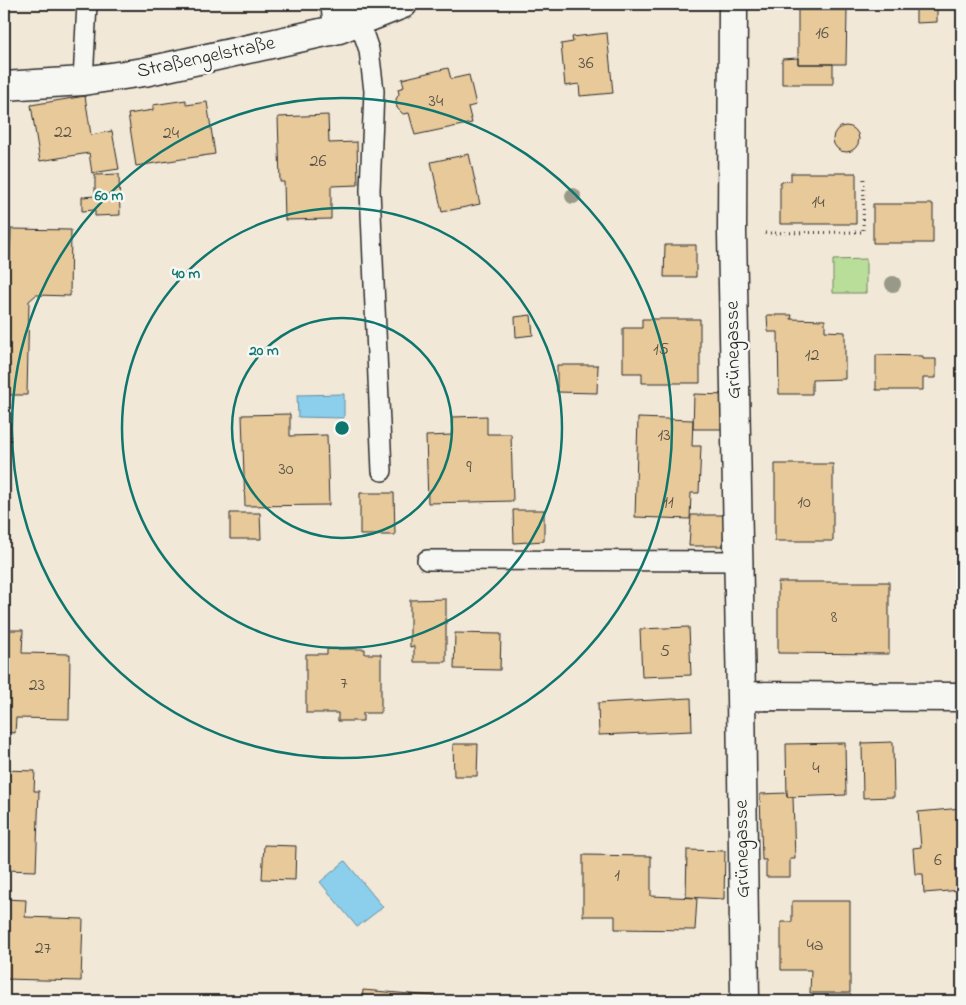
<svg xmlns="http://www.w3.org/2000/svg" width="966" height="1005" font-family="'Indie Flower',sans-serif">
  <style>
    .green { fill: #b8de99; stroke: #728462 }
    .water { fill: #8bcfed; stroke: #658d9f }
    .building { fill: #e7c99a; stroke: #2b2b2b }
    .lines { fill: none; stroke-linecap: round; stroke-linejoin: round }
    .lane-casing { stroke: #2b2b2b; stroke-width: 22 }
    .street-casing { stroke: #2b2b2b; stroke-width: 31 }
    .path { stroke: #2b2b2b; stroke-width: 3; stroke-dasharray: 1 4; stroke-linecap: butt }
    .lane { stroke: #f6f6f2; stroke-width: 19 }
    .street { stroke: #f6f6f2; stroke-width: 28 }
    .tree { fill: #989988 }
    .ring { fill: none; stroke: #0f766e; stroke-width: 2.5 }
    .labels { text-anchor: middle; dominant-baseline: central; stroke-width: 5; stroke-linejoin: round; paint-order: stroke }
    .number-label { font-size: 18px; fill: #5a5247 }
    .street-label { font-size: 20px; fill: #2b2b2b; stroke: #f6f6f2 }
    .centre { fill: #0f766e; stroke: #f6f6f2; stroke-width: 2.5 }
    .ring-label { font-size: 15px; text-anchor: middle; font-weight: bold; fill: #0f766e; stroke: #f6f6f2; stroke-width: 5; stroke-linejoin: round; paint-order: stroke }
  </style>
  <rect width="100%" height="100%" fill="#f2e8d8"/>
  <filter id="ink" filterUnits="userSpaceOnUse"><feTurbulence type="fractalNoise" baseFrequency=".02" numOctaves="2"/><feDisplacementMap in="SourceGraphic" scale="10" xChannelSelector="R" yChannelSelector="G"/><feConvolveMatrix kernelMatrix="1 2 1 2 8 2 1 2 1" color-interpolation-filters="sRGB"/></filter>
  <g filter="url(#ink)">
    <path class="green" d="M866,259V293H833V260Z"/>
    <path class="water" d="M344,394V418L298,417L297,395Z
      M345,861L383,907L357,927L320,882Z"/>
    <path class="building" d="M916,4H937V22L916,23Z
      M798,10H847L846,64H798Z
      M607,33L613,93L580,96L579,84L565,86L561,44L573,42L572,37Z
      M798,58V64H833V84H782V59Z
      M448,68L451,79L469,75L476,105L468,107L472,123L415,135L409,113L403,114L397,108L396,99L399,94L398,89L404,87L402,79Z
      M85,96L91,135L112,131L119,169L92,173L89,153L40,161L31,105Z
      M186,100V105L207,102L215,154L136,166L128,114L153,110V105Z
      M328,115L329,143L357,142L358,185L331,186V219L285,220L284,182H280L278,117Z
      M833 139a13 13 0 1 1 26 0a13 13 0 1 1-26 0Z
      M469,154L480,204L442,212L431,162Z
      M791,173H856V224H780V182L791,181Z
      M119,174L120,215L95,216V210L82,211V197L95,196V175Z
      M873,204H933V243H873Z
      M11,229L71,230L70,296L36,295L29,301L27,395H4V262H10Z
      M665,245H696V277H664Z
      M531,315L533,335L516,337L515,317Z
      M767,315H792L791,319L825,320V331L845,332V379L812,380V394H779L778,332H768Z
      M642,319H700V383H642V373H623V328H642Z
      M876,355L923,356V359H936V378H923V390H876Z
      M557,365H598L597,393L557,392Z
      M694,394L727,395V429H693Z
      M290,414V436L327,435L329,505L245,506L242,415Z
      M487,416V434H511L513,501L428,503L426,436L452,435V417Z
      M638,418L693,420L692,446H701L699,493H691L690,519L635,517Z
      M775,464H833V541H775Z
      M360,493H394L395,535H360Z
      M513,510H544V541L514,543Z
      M230,513H260L261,539H230Z
      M691,515H724L723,546H689Z
      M778,582H889V654L778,653Z
      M446,599V662H414V646L410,647V600Z
      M689,627L691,675L642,677L640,629Z
      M4,630H23L22,653L70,654L69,719L16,718L15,733L4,732Z
      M455,633L501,634L500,670L454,669Z
      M327,649H365V654H381V713H363V721H338V713H306V654H327Z
      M691,698L692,731L599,735L598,703Z
      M893,742L894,797L863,798L862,743Z
      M845,743L846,795L787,797L786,744Z
      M453,744H478L477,776H454Z
      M4,770L35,771L34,791H39L36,871L4,870Z
      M787,793V797H793L795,859H790V877H766V860H762L760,794Z
      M962,808V890L924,893L923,874H915L913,848L921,847L918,812Z
      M264,845L296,846L295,880L262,879Z
      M687,850L725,851L724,899L686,897Z
      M583,855L651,856V896L697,898L695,930L615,929V916H583Z
      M4,899L26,900L25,917L83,919L81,981L4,979Z
      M792,901H850V993H810L811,970H781V922H792Z
      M962,971V1001L959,972Z
      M363,990L434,996V1001H362Z
      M466,999L494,1001H466Z"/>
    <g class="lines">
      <defs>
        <path id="lane" d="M359,21L369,50L374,91L370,190L382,471
          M83,81L87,4
          M427,560L739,561"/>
        <path id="street" d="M338,4L336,11L339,29
          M733,4L732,233L741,696L745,1001
          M4,86L83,81L144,72L339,29L403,4
          M741,696L962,697"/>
      </defs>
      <use href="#lane" class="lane-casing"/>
      <use href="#street" class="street-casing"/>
      <path class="path" d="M765,233L863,232L864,176"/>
      <use href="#lane" class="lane"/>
      <use href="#street" class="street"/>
    </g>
    <g class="tree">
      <circle cx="573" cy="196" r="8"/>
      <circle cx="893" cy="284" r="8"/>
    </g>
  </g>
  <g class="ring">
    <circle cx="342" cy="428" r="110"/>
    <circle cx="342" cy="428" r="220"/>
    <circle cx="342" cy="428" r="330"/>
  </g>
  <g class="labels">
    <g class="number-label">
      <text x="822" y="34">16</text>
      <text x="586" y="64">36</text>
      <text x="436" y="102">34</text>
      <text x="63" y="133">22</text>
      <text x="171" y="134">24</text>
      <text x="318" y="162">26</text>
      <text x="818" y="203">14</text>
      <text x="661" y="350">15</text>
      <text x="812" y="356">12</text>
      <text x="664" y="436">13</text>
      <text x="469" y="468">9</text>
      <text x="286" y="470">30</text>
      <text x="668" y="503">11</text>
      <text x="804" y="503">10</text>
      <text x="834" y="618">8</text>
      <text x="665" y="652">5</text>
      <text x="344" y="684">7</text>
      <text x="37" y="686">23</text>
      <text x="816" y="769">4</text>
      <text x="938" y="861">6</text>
      <text x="617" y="876">1</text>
      <text x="815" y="946">4a</text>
      <text x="43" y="949">27</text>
    </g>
    <g class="street-label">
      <text transform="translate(206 58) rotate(-12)">Straßengelstraße</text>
      <text transform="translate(734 350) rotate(-91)">Grünegasse</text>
      <text transform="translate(743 849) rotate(-91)">Grünegasse</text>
    </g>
  </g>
  <circle cx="342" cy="428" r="8" class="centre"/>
  <g class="ring-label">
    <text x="109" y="200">60 m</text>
    <text x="186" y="278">40 m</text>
    <text x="264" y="355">20 m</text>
  </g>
  <rect width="966" height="1005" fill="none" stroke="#f6f6f2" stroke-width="20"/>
  <rect x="10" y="10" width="946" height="985" fill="none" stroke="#2b2b2b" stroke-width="2" filter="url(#ink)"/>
</svg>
